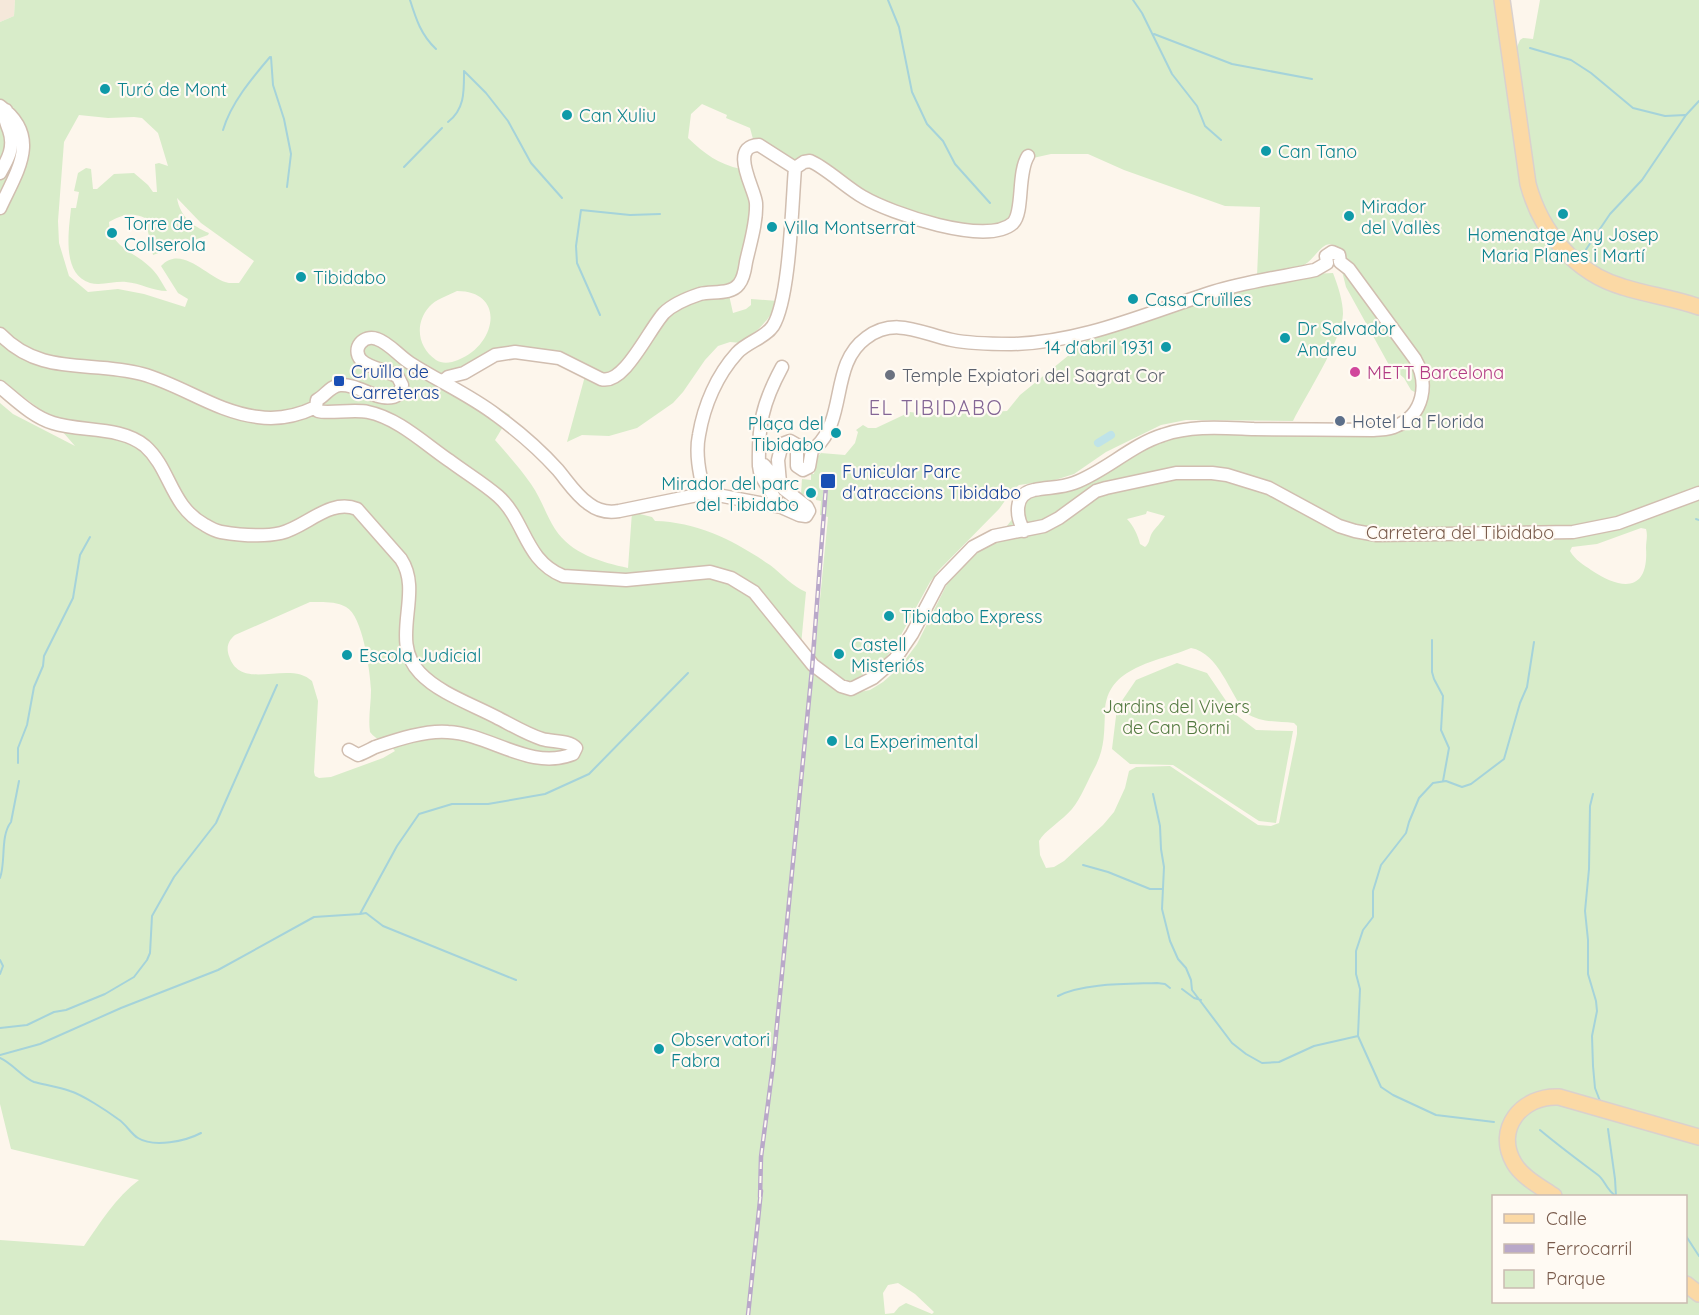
<svg xmlns="http://www.w3.org/2000/svg" width="1699" height="1315" font-family="Quicksand,sans-serif">
  <style>
    .residential { fill: #f5e8da }
    .green { fill: #d8ecc9; fill-rule: evenodd }
    .lines { fill: none; stroke-linecap: round; stroke-linejoin: round }
    .stream { stroke: #a5d3da; stroke-width: 2 }
    .canal { stroke: #bfe3e8; stroke-width: 8 }
    .minor-casing { stroke: #d1beb0; stroke-width: 15 }
    .major-casing { stroke: #dad1cd; stroke-width: 18 }
    .minor { stroke: #fff; stroke-width: 12 }
    .major { stroke: #fbd9a5; stroke-width: 15 }
    .rail-casing { stroke: #b9a8c9; stroke-width: 4.5 }
    .rail { stroke: #fffaf3; stroke-width: 2; stroke-dasharray: 7; stroke-linecap: butt }
    .culture-dot { fill: #0f9aa8; stroke: #fffaf3; stroke-width: 2 }
    .hotel-dot { fill: #d1479c; stroke: #fffaf3; stroke-width: 2 }
    .worship-dot { fill: #6b7280; stroke: #fffaf3; stroke-width: 2 }
    .transit-dot { fill: #1a4fb4; stroke: #fffaf3; stroke-width: 2 }
    .service-dot { fill: #5c6f8a; stroke: #fffaf3; stroke-width: 2 }
    .labels { text-anchor: middle; dominant-baseline: central; stroke-width: 4.5; stroke-linejoin: round; paint-order: stroke }
    .culture-label { font-size: 18px; fill: #0d838f; stroke: #fffaf3; text-anchor: start }
    .transit-label { font-size: 18px; fill: #164399; stroke: #fffaf3; text-anchor: start }
    .hotel-label { font-size: 18px; fill: #b23c85; stroke: #fffaf3; text-anchor: start }
    .worship-label { font-size: 18px; fill: #5b616d; stroke: #fffaf3; text-anchor: start }
    .service-label { font-size: 18px; fill: #4e5e75; stroke: #fffaf3; text-anchor: start }
    .street-label { font-size: 18px; fill: #7a5c4d; stroke: #fffaf3 }
    .park-label { font-size: 18px; fill: #537a41; stroke: #fffaf3 }
    .neighbourhood-label { font-size: 20px; letter-spacing: 1.5px; fill: #846695; stroke: #fffaf3 }
  </style>
  <rect width="100%" height="100%" fill="#fdf6ec"/>
  <path class="residential" d="M0,0H15L14,16L0,22Z"/>
  <path class="green" d="M15,0H1507L1515,47H1517L1520,40L1523,38L1533,39L1540,0H1699V1315H0V1240L84,1246C100,1223 116,1197 139,1180L11,1149L0,1104V403L13,414L75,446L48,415L0,380V22L14,16ZM702,104L727,115L726,118L750,128L753,139L780,152L800,168L808,165L917,221L1006,231L1020,225L1026,165L1033,158L1051,154H1088L1124,170L1225,206L1260,207L1257,276C1271,273 1291,272 1304,265C1313,260 1318,249 1326,245C1332,243 1335,246 1339,249L1341,267L1346,287L1389,365L1404,378L1411,390L1427,399C1418,421 1410,427 1388,435L1193,434L1170,438L1129,458L1031,495L996,540L978,550L950,578L917,644L899,668L883,682L870,690L849,694L813,671L797,656L801,645L806,592C792,586 782,574 770,565C735,541 698,522 655,521L652,517L632,512L628,568C601,562 571,554 555,529C546,515 541,498 531,484C520,468 507,454 495,440L510,415L455,381L503,356L560,363L585,376L567,442L582,435L609,436L637,428L673,403L683,392L705,360L718,346L730,342L742,343C757,331 771,319 778,301L751,299V305L746,309L733,313L729,295L723,287L736,279L742,264L752,212L750,197L741,169C718,164 705,154 688,138L691,114ZM79,115L108,118L134,117L142,118L158,133L168,166L159,163L155,164L157,192H153L148,185L134,173L114,174L97,189H93L91,169L86,168L78,173L74,191L79,192L76,208H71C69,230 61,274 90,283C101,286 115,281 126,282C140,283 153,291 167,291C162,283 157,273 150,267C135,252 110,247 109,222C121,215 132,212 145,218L153,255L208,235L209,233C192,226 180,216 177,198L201,223L254,261L239,283C235,283 232,283 229,283C208,279 182,243 161,266L178,293L188,299L185,307L144,294L118,289L88,292L69,276L59,243L58,221L64,142ZM457,291C506,291 497,345 458,360C451,363 442,364 436,360C418,348 414,324 429,307C436,299 447,296 457,291ZM1147,511L1165,516C1161,523 1156,527 1152,533C1149,538 1150,543 1145,547L1140,544C1138,535 1133,525 1127,519L1146,514ZM1641,528L1646,529C1648,536 1646,541 1646,548C1649,593 1621,590 1591,570C1584,565 1575,560 1570,551L1572,547L1597,544ZM310,602C323,602 335,601 346,607C363,616 370,671 371,690C371,704 368,718 370,732C376,741 389,742 395,751L383,758L331,777L319,778L315,776L314,772L318,701L312,681C289,659 241,693 229,656C226,647 228,641 235,635ZM1191,648C1219,653 1229,693 1246,713C1261,723 1277,721 1294,723L1297,726V734L1279,823L1271,826L1258,825L1170,766L1136,767L1129,771L1125,788L1114,812L1103,825L1064,861L1054,867L1046,868L1040,855L1039,841C1044,831 1063,820 1072,809C1081,798 1087,782 1094,769C1105,749 1104,734 1105,712C1106,666 1158,662 1191,648ZM1494,1196H1686V1302H1494ZM898,1283L915,1294L934,1312L932,1314L906,1303L899,1307L894,1313L885,1314L883,1293L888,1285Z
    M1333,273C1338,286 1343,301 1343,314C1342,340 1306,395 1293,421L1186,420L1161,425L1106,452L1074,474L1055,480L1019,485L1012,491L999,509L939,570L930,582L895,646L883,661L850,683H846L814,661L828,517L820,515L821,501L816,500V496L801,494L802,479L811,480V474H814L816,458L821,453L845,455L855,443L858,432L856,430L863,425L868,428H876L910,412L932,415L1007,411L1020,395L1096,333L1196,298L1312,274Z
    M1177,663L1207,673L1235,714L1256,730L1293,731L1276,823L1259,821L1173,765L1130,764L1112,749L1117,708L1136,680Z"/>
  <g class="lines">
    <path class="stream" d="M410,0C416,19 421,35 436,49
      M888,0L899,27L912,92L927,124L943,141L955,164L990,203
      M1133,0L1142,13L1172,74L1197,106L1205,126L1221,140
      M1154,34L1232,64L1312,79
      M1530,48L1571,60L1591,73L1633,108L1665,116L1685,115
      M271,57L273,85L284,119L291,154L287,187
      M464,71L486,93L508,121L531,163L562,198
      M448,122C465,109 464,91 464,71
      M223,130C231,103 252,78 270,57
      M404,167L442,128
      M1585,251L1610,214L1642,180L1686,115L1699,101
      M600,315L577,263L576,246L581,210L630,215L660,214
      M1696,519L1699,520
      M1432,640V672L1434,679L1443,696L1441,730L1449,748L1443,781
      M18,763V748L27,725L34,687L43,666L44,656L73,598L80,555L90,537
      M1153,794L1160,826L1161,849L1164,867L1162,909L1170,941L1178,959L1186,968L1191,980L1192,990L1232,1043L1246,1054L1262,1063L1279,1062L1314,1046L1358,1036L1381,1087L1393,1095L1436,1115L1494,1122
      M1593,794L1590,806L1589,869L1585,911L1588,940V974L1596,1001L1597,1011L1592,1036L1593,1066L1595,1088L1600,1101
      M1083,865L1108,872L1150,889H1162
      M0,878C6,862 0,836 11,822L19,781
      M360,914L366,913L383,926L516,980
      M0,960L3,966L0,974
      M1182,989L1194,998L1201,1000
      M1058,996C1083,983 1128,984 1157,983L1165,984L1170,988
      M0,1028L27,1025L54,1012L66,1010L105,994L134,977L147,960L150,953L152,916L174,877L216,823L277,685
      M1358,1035L1360,989L1356,974V951L1363,930L1373,917V891L1381,865L1406,833L1409,822L1419,798L1433,783L1446,781L1462,787L1471,784L1504,759L1520,703L1527,687L1534,642
      M0,1055L40,1044L121,1008L218,970L314,917L360,914L397,846L419,814L452,804H488L545,794L589,774L688,673
      M0,1058C12,1063 23,1078 34,1082C46,1085 58,1087 70,1091C83,1095 107,1111 118,1119C126,1124 131,1134 138,1138C154,1148 186,1141 201,1133
      M1608,1129L1615,1179L1616,1196
      M1540,1130C1559,1146 1578,1160 1598,1175C1605,1180 1606,1190 1616,1196
      M1686,1236L1699,1256"/>
    <path class="canal" d="M1098,443L1111,435"/>
    <defs>
      <path id="minor" d="M0,106C42,137 17,171 0,208
        M795,168L804,162L810,161C825,167 847,188 863,197C890,213 987,247 1013,223C1024,212 1017,173 1028,156
        M0,173C8,159 15,147 9,130C6,122 4,118 6,110
        M1327,263L1326,256L1332,252L1339,255L1340,262
        M0,334C41,377 91,360 142,374C182,385 216,412 258,417C278,420 297,416 316,407
        M442,382L448,377L464,373L495,355L515,352L559,358L601,379C624,386 649,329 664,313C673,304 688,298 700,294C712,291 731,295 739,284C744,278 745,269 746,262C750,244 757,222 756,203C755,189 728,146 759,145L795,168
        M0,387C16,400 33,417 53,423C81,432 121,426 145,446C171,469 170,506 205,525C210,528 215,531 221,532C239,535 263,537 281,533C306,527 330,498 357,509L401,559C424,594 388,640 420,673C439,693 471,704 496,717C510,724 526,734 542,739C552,742 569,740 576,748L573,754C530,771 490,734 448,732C425,730 396,740 375,747C369,750 364,753 358,755L349,750
        M316,407L318,411C327,414 354,409 368,412C398,418 425,444 450,461C466,473 483,483 498,496C526,521 524,560 563,576L626,580L710,572L731,578L754,592L813,665L841,686L851,689L873,678L895,659L912,634L940,581L973,547L994,536L1044,526L1059,518L1096,491L1106,488L1176,473H1212L1227,475L1269,488L1339,526L1355,531L1377,535L1573,532L1618,523L1699,493
        M316,407L317,400C325,396 330,386 340,385C359,383 382,406 399,394L402,385L398,377C388,370 370,369 361,360C351,348 364,334 377,339C389,343 399,356 410,363C438,381 470,395 496,415C518,431 540,450 558,470C568,482 576,495 589,504C598,511 607,513 619,511L707,493L781,507L799,515L806,516L809,511L807,507L784,489L764,465L759,466C758,425 762,404 782,367
        M816,447C847,418 830,364 866,338C895,316 922,334 952,340C971,344 992,344 1011,344C1081,343 1147,313 1213,292C1245,282 1281,277 1315,270L1327,263
        M759,466C760,482 775,491 777,506
        M780,483L778,460L782,444L790,441L797,445V466L803,470L809,467L812,450
        M704,493C700,475 695,454 699,435C704,405 717,375 737,353C747,342 765,338 773,326C790,299 792,203 795,168
        M1024,531C1016,517 1013,494 1034,490C1048,487 1061,488 1074,483C1106,471 1131,445 1163,435C1192,425 1224,428 1254,429C1294,429 1333,430 1373,430C1381,429 1389,430 1396,426C1424,415 1429,383 1415,359L1349,269L1340,262"/>
      <path id="major" d="M1502,0L1528,184C1541,232 1575,273 1623,287C1648,295 1674,298 1699,307
        M1554,1196C1541,1187 1522,1177 1514,1163C1494,1129 1522,1095 1559,1097L1699,1137
        M1686,1284L1699,1294"/>
    </defs>
    <use href="#minor" class="minor-casing"/>
    <use href="#major" class="major-casing"/>
    <use href="#minor" class="minor"/>
    <use href="#major" class="major"/>
    <defs>
      <path id="rail" d="M760,1197L761,1157L773,1065L812,669L826,486
        M748,1315L761,1191"/>
    </defs>
    <use href="#rail" class="rail-casing"/>
    <use href="#rail" class="rail"/>
  </g>
  <g class="culture-dot">
    <circle cx="105" cy="89" r="6"/>
    <circle cx="567" cy="115" r="6"/>
    <circle cx="1266" cy="151" r="6"/>
    <circle cx="1563" cy="214" r="6"/>
    <circle cx="1349" cy="216" r="6"/>
    <circle cx="772" cy="227" r="6"/>
    <circle cx="112" cy="233" r="6"/>
    <circle cx="301" cy="277" r="6"/>
    <circle cx="1133" cy="299" r="6"/>
    <circle cx="1285" cy="338" r="6"/>
    <circle cx="1166" cy="347" r="6"/>
    <circle cx="836" cy="433" r="6"/>
    <circle cx="811" cy="493" r="6"/>
    <circle cx="889" cy="616" r="6"/>
    <circle cx="839" cy="654" r="6"/>
    <circle cx="347" cy="655" r="6"/>
    <circle cx="832" cy="741" r="6"/>
    <circle cx="659" cy="1049" r="6"/>
  </g>
  <circle class="hotel-dot" cx="1355" cy="372" r="6"/>
  <circle class="worship-dot" cx="890" cy="375" r="6"/>
  <g class="transit-dot">
    <rect x="333" y="375" width="12" height="12" rx="3"/>
    <rect x="820" y="473" width="16" height="16" rx="3"/>
  </g>
  <circle class="service-dot" cx="1340" cy="421" r="6"/>
  <g class="labels">
    <g class="culture-label">
      <text x="117" y="89">Turó de Mont</text>
      <text x="579" y="115">Can Xuliu</text>
      <text x="1278" y="151">Can Tano</text>
      <text x="1361" y="206">Mirador<tspan x="1361" dy="21">del Vallès</tspan></text>
      <text x="124" y="223">Torre de<tspan x="124" dy="21">Collserola</tspan></text>
      <text x="784" y="227">Villa Montserrat</text>
      <text x="1563" y="234" text-anchor="middle">Homenatge Any Josep<tspan x="1563" dy="21">Maria Planes i Martí</tspan></text>
      <text x="313" y="277">Tibidabo</text>
      <text x="1145" y="299">Casa Cruïlles</text>
      <text x="1297" y="328">Dr Salvador<tspan x="1297" dy="21">Andreu</tspan></text>
      <text x="1154" y="347" text-anchor="end">14 d'abril 1931</text>
      <text x="824" y="423" text-anchor="end">Plaça del<tspan x="824" dy="21">Tibidabo</tspan></text>
      <text x="799" y="483" text-anchor="end">Mirador del parc<tspan x="799" dy="21">del Tibidabo</tspan></text>
      <text x="901" y="616">Tibidabo Express</text>
      <text x="851" y="644">Castell<tspan x="851" dy="21">Misteriós</tspan></text>
      <text x="359" y="655">Escola Judicial</text>
      <text x="844" y="741">La Experimental</text>
      <text x="671" y="1039">Observatori<tspan x="671" dy="21">Fabra</tspan></text>
    </g>
    <g class="transit-label">
      <text x="351" y="371">Cruïlla de<tspan x="351" dy="21">Carreteras</tspan></text>
      <text x="842" y="471">Funicular Parc<tspan x="842" dy="21">d'atraccions Tibidabo</tspan></text>
    </g>
    <g class="hotel-label">
      <text x="1367" y="372">METT Barcelona</text>
    </g>
    <g class="worship-label">
      <text x="902" y="375">Temple Expiatori del Sagrat Cor</text>
    </g>
    <g class="service-label">
      <text x="1352" y="421">Hotel La Florida</text>
    </g>
    <g class="street-label">
      <text x="1460" y="532">Carretera del Tibidabo</text>
    </g>
    <g class="park-label">
      <text x="1176" y="706">Jardins del Vivers<tspan x="1176" dy="21">de Can Borni</tspan></text>
    </g>
    <g class="neighbourhood-label">
      <text x="936" y="407">EL TIBIDABO</text>
    </g>
  </g>
  <rect x="1492" y="1195" width="195" height="108" fill="#fffaf3" stroke="#cabbb1" stroke-width="1.5"/>
  <rect x="1504" y="1214" width="30" height="9" fill="#fbd9a5" stroke="#cabbb1" stroke-width="1.5"/>
  <text x="1546" y="1225" font-size="18" fill="#7a5c4d">Calle</text>
  <rect x="1504" y="1244" width="30" height="9" fill="#b9a8c9" stroke="#cabbb1" stroke-width="1.5"/>
  <text x="1546" y="1255" font-size="18" fill="#7a5c4d">Ferrocarril</text>
  <rect x="1504" y="1270" width="30" height="18" fill="#d8ecc9" stroke="#cabbb1" stroke-width="1.5"/>
  <text x="1546" y="1285" font-size="18" fill="#7a5c4d">Parque</text>
</svg>
